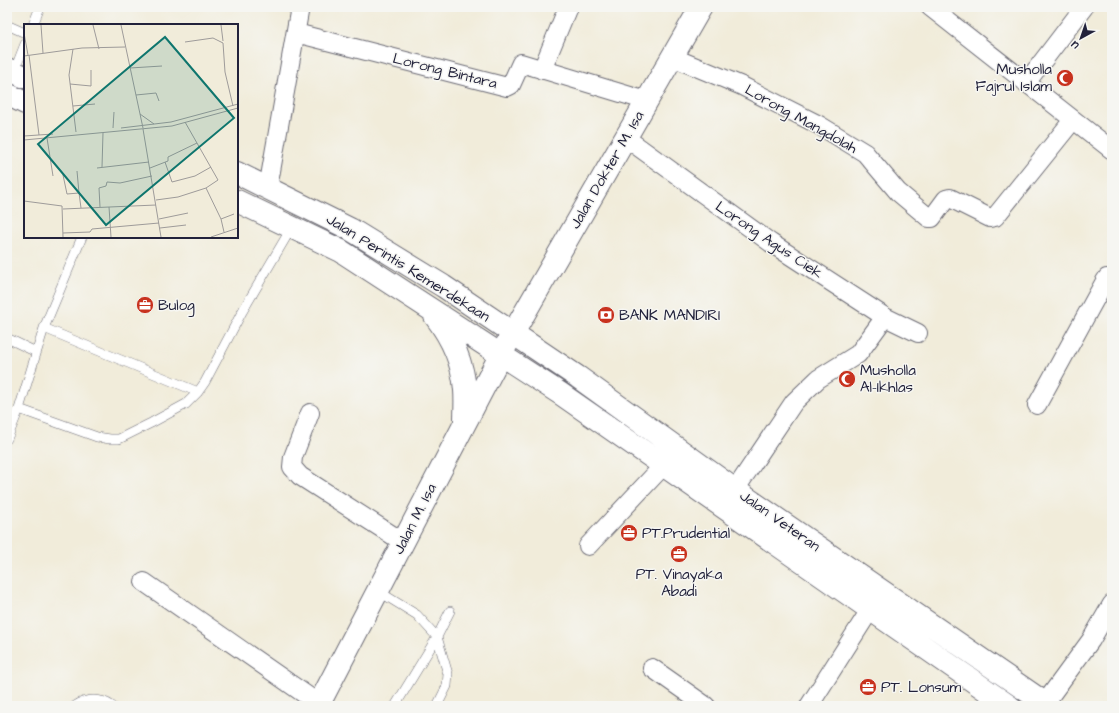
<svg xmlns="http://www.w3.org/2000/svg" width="1119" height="713" font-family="'Architects Daughter',sans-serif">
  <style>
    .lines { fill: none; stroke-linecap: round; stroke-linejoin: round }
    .lane-casing { stroke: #6a6973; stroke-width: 10 }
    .street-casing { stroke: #6a6973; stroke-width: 20 }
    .secondary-casing { stroke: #6a6973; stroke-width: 24 }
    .highway-casing { stroke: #6a6973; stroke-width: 24 }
    .lane { stroke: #fff; stroke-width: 9 }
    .street { stroke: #fff; stroke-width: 18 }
    .secondary { stroke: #fff; stroke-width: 22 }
    .highway { stroke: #fff; stroke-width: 22 }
    .labels { text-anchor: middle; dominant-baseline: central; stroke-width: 3; stroke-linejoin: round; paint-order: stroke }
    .poi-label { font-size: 15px; fill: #22223b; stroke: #f6f6f2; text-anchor: start }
    .street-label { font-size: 15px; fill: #22223b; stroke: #f6f6f2 }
    .inset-road { fill: none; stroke: #9e9b9a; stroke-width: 1 }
    .view { fill: #0f766e; fill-opacity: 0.15; stroke: #0f766e; stroke-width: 2 }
    .inset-edge { fill: none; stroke: #22223b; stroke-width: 2 }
  </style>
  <rect width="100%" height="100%" fill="#f6f6f2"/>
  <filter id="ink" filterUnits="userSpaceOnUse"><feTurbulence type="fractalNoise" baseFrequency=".025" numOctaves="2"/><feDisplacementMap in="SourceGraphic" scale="8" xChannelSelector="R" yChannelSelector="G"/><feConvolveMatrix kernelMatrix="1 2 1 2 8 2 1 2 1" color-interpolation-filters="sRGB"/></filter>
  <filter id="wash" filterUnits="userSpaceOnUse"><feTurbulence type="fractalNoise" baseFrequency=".012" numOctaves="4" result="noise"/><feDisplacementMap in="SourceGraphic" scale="16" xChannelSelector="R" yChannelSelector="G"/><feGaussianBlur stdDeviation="0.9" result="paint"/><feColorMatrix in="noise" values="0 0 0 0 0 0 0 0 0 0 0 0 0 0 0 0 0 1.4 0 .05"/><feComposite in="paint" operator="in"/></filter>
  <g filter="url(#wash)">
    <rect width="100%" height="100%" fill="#f1ecda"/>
  </g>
  <g filter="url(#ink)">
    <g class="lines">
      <defs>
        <path id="lane" d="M7,25L25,33
          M33,25L40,7
          M14,72L25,44
          M44,328L198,392
          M7,338L36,352
          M19,409L97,437L110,439H119L151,423L186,404L198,392L205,382L242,312L292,227
          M7,439L19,409L44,328L82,237
          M378,591L417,615L437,637L448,674L447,686L437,706
          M75,706C86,698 101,698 112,706
          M395,706L437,637L450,611"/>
        <path id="street" d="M930,7L1112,150
          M296,33L507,87L511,85L521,63L647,101
          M672,57L742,86L819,125L865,153L898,192L929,218H932L946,199L950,198L990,218L995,217L1073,120
          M542,70L568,7
          M1026,83L1084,7
          M626,138L771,243L885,317L918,333
          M268,188L300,7
          M1037,405L1105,281L1107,278H1112
          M310,413L293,457L292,467L300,476L403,542
          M735,490L794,402L818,379L858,354L885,317
          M588,546L663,466
          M144,582L319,704
          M652,668L706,706
          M1045,703L1091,640L1112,604
          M809,706L870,610"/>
        <path id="secondary" d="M318,706L501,354L701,7"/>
        <path id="highway" d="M7,69L25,77
          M7,94L25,103
          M237,173L350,229L443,286L578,377L735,490L1049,706
          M237,201L341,251L561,394L1009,706
          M435,316C451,337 463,363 465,390C466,401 465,411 465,422"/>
      </defs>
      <use href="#lane" class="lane-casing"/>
      <use href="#street" class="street-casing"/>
      <use href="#secondary" class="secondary-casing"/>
      <use href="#highway" class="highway-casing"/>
      <use href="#lane" class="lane"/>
      <use href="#street" class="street"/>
      <use href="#secondary" class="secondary"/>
      <use href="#highway" class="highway"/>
    </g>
  </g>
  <defs>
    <symbol id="mosque-disc" viewBox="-11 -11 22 22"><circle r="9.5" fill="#c8321e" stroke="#f6f6f2"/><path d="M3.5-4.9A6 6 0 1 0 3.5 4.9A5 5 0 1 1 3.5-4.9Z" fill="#fff"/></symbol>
    <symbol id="office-disc" viewBox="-11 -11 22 22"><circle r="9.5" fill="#c8321e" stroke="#f6f6f2"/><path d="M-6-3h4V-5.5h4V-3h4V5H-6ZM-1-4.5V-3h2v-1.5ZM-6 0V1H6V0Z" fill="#fff"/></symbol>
    <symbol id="bank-disc" viewBox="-11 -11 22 22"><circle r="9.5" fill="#c8321e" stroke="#f6f6f2"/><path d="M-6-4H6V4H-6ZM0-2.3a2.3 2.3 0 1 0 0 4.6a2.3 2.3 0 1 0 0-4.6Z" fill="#fff"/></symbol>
  </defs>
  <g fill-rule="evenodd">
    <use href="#mosque-disc" x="1055" y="68" width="20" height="20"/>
    <use href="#office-disc" x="135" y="295" width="20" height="20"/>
    <use href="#bank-disc" x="596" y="305" width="20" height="20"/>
    <use href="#mosque-disc" x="837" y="369" width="20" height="20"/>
    <use href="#office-disc" x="619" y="523" width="20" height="20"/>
    <use href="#office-disc" x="669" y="544" width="20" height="20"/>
    <use href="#office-disc" x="858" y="677" width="20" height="20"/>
  </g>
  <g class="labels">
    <g class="poi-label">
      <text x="1052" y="69" text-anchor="end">Musholla<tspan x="1052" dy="17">Fajrul Islam</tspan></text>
      <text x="158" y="305">Bulog</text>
      <text x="619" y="315">BANK MANDIRI</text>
      <text x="860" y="370">Musholla<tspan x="860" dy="17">Al-Ikhlas</tspan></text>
      <text x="642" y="533">PT.Prudential</text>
      <text x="679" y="574" text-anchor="middle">PT. Vinayaka<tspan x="679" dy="17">Abadi</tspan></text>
      <text x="881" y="687">PT. Lonsum</text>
    </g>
    <g class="street-label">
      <text transform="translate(445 71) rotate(14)">Lorong Bintara</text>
      <text transform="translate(801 119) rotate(29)">Lorong Mangdolah</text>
      <text transform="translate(607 170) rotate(-60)">Jalan Dokter M. Isa</text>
      <text transform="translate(769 240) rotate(34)">Lorong Agus Ciek</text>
      <text transform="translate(408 268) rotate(32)">Jalan Perintis Kemerdekaan</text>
      <text transform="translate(415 519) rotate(-63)">Jalan M. Isa</text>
      <text transform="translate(780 521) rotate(35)">Jalan Veteran</text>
    </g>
  </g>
  <g transform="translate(24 24)">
    <rect width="214" height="214" fill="#f1ecda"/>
    <path class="inset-road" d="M17,1L19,29M69,1L75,25M97,1L119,104M197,1L199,17M0,9L4,31M161,18L189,14L199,19L201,48L209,82M49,25L45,51L52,108M5,31L15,111M0,32L58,24L101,23M106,44L138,42M46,60L67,62V46M214,60V77M112,71L132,69L135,77M49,82L71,80M116,90L130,100M89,104L90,88M97,104L147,98L214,80M119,105L137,213M0,112L29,110M23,114L29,152M0,116L148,102L214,84M141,138L148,158L171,152L187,143M78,143L79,109M73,144L125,138M126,144L144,137V133L173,119M53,147L55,169M39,151L43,170L55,169L57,184M182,164L197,195L200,208M132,176L154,173L182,164L194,156L161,98M0,177L38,182L39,213M76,183L75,164L82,162L83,158L96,159L128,152M85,183L87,213M39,185L132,181M135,195L164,189M197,195L210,190M136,204L162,201M39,209L66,208L68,205L135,199M187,213L214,204"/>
    <path class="view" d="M141,13L210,94L82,201L14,120Z"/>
    <rect width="214" height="214" class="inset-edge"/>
  </g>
  <rect width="1119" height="713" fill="none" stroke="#f6f6f2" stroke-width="24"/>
  <g transform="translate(1081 38) rotate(220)" stroke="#f6f6f2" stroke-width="3" paint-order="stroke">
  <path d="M0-3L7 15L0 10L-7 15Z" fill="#22223b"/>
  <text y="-6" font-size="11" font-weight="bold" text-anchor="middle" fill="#22223b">U</text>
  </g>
</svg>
